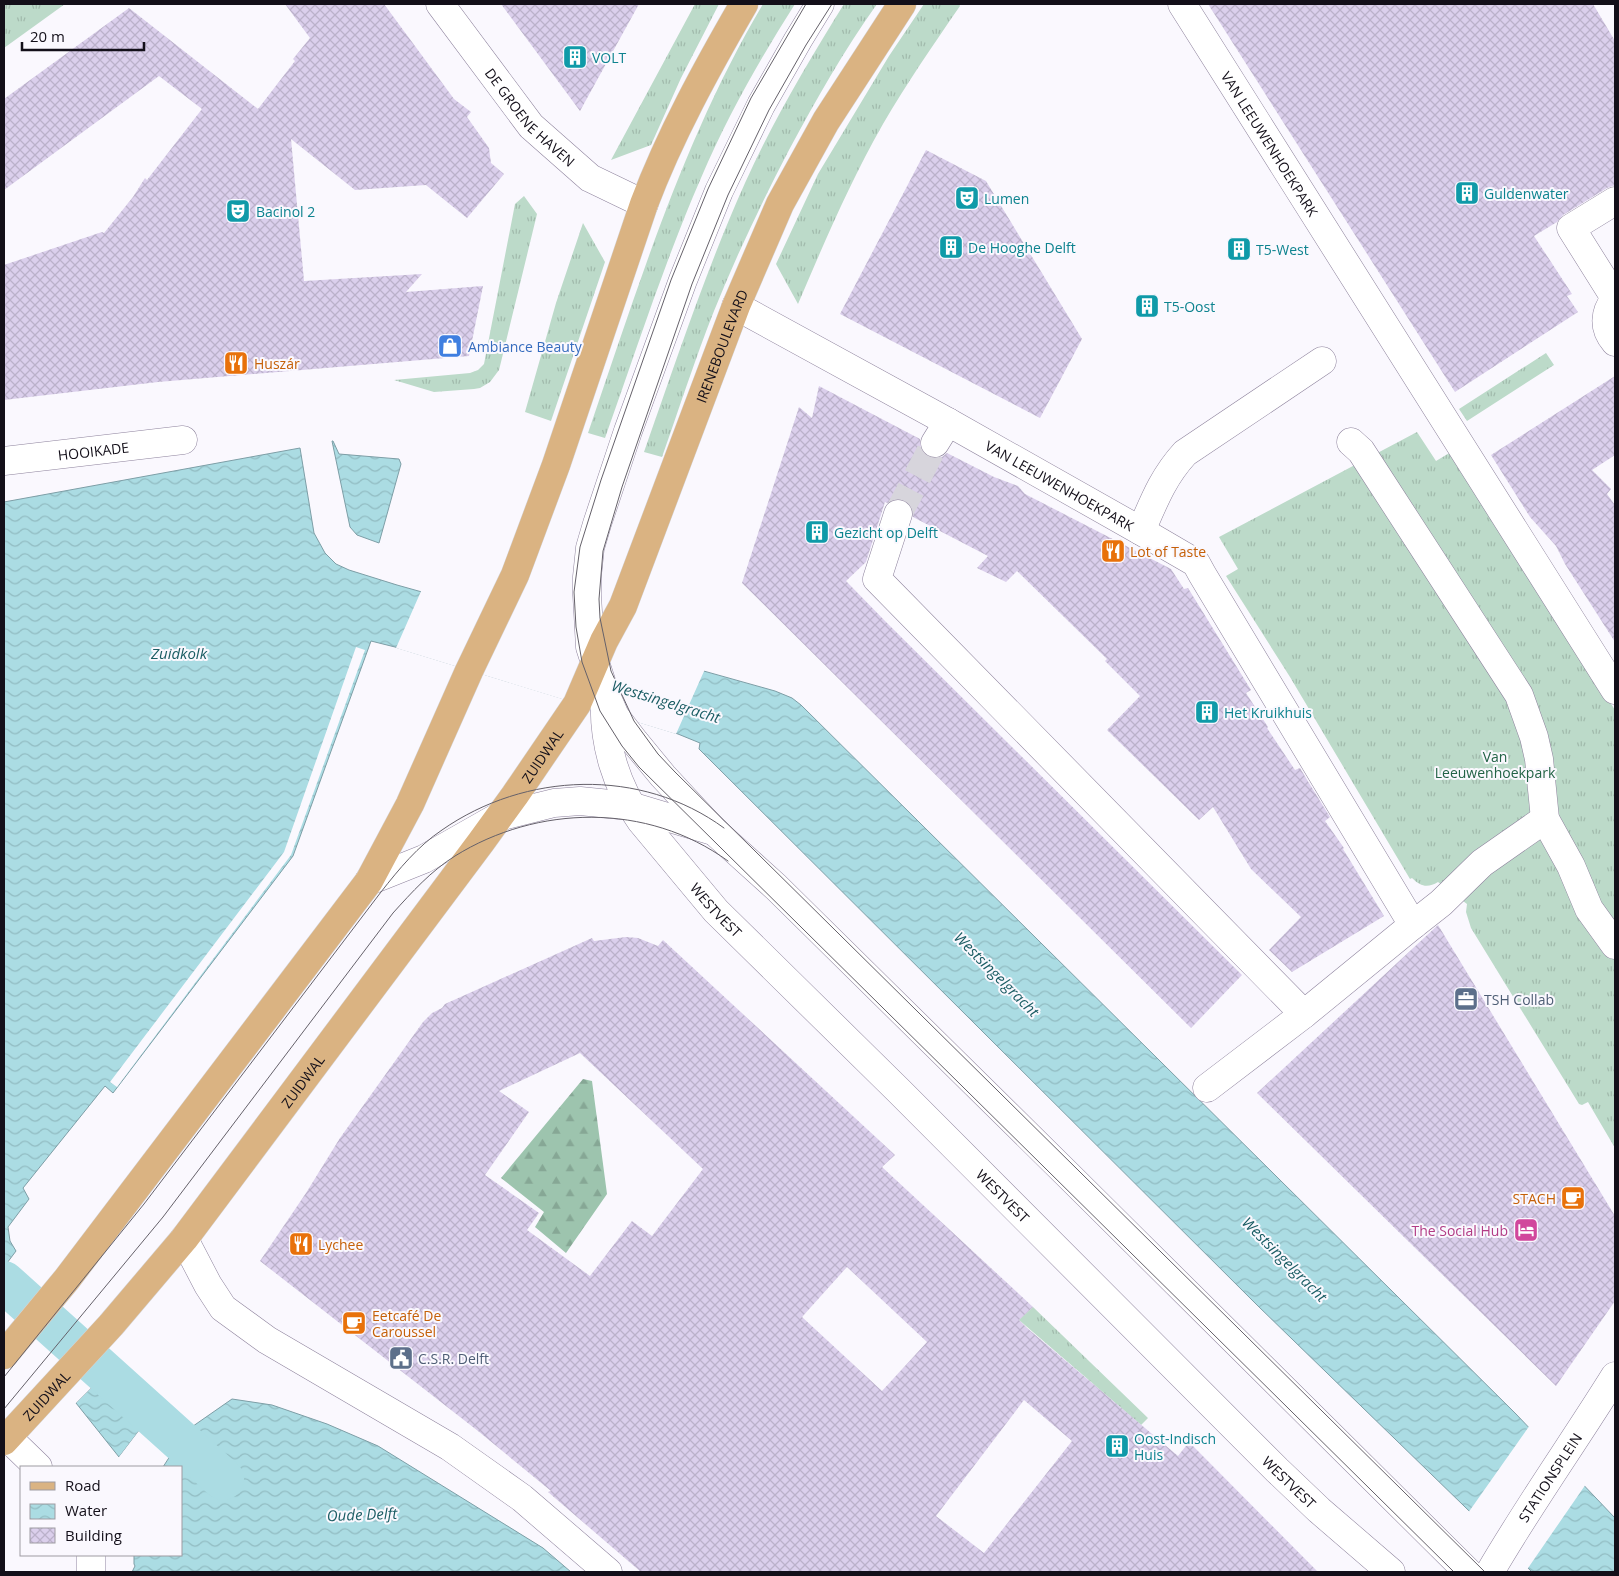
<svg xmlns="http://www.w3.org/2000/svg" width="1619" height="1576" font-family="'Open Sans',sans-serif">
  <style>
    .grass { fill: url(#grass-tufts) }
    .forest { fill: url(#forest-firs) }
    .water { fill: url(#water-waves); stroke: #7d9ea6 }
    .pier { fill: #faf8fe }
    .lines { fill: none; stroke-linecap: round; stroke-linejoin: round }
    .canal { stroke: #abdce3; stroke-width: 42 }
    .building { fill: url(#building-cross-hatch); fill-rule: evenodd }
    .minor-tunnel { stroke: #d7d5dc; stroke-width: 28; stroke-dasharray: 28 14; stroke-linecap: butt }
    .minor-casing { stroke: #8e839d; stroke-width: 29 }
    .major-casing { stroke: #d5d4d6; stroke-width: 29 }
    .minor { stroke: #fff; stroke-width: 28 }
    .major { stroke: #dab382; stroke-width: 28 }
    .tram { stroke: #65616a; stroke-width: 1 }
    .labels { text-anchor: middle; dominant-baseline: central; stroke-width: 4; stroke-linejoin: round; paint-order: stroke }
    .culture-label { font-size: 14px; fill: #0d838f; stroke: #faf8fe; text-anchor: start }
    .street-label { font-size: 14px; fill: #130f19; stroke: #faf8fe }
    .shop-label { font-size: 14px; fill: #366cbe; stroke: #faf8fe; text-anchor: start }
    .food-label { font-size: 14px; fill: #c56008; stroke: #faf8fe; text-anchor: start }
    .park-label { font-size: 14px; fill: #226346; stroke: #faf8fe }
    .service-label { font-size: 14px; fill: #4e5e75; stroke: #faf8fe; text-anchor: start }
    .hotel-label { font-size: 14px; fill: #b23c85; stroke: #faf8fe; text-anchor: end }
    .water-label { font-size: 15px; font-style: italic; fill: #1b5d64; stroke: #faf8fe }
  </style>
  <defs>
    <pattern id="grass-tufts" width="24" height="20" patternUnits="userSpaceOnUse" patternTransform="scale(1.25)"><rect width="24" height="20" fill="#bcdac9"/><path d="M3 7l-1-3M5 7V3M7 7l1-3M15 17l-1-3M17 17v-4M19 17l1-3" fill="none" stroke="#a1baac"/></pattern>
    <pattern id="forest-firs" width="22" height="20" patternUnits="userSpaceOnUse" patternTransform="scale(1.25)"><rect width="22" height="20" fill="#9dc4ae"/><path d="M5 1l3.5 6h-7zM16 11l3.5 6h-7z" fill="#86a795"/></pattern>
    <pattern id="water-waves" width="16" height="10" patternUnits="userSpaceOnUse" patternTransform="scale(1.25)"><rect width="16" height="10" fill="#abdce3"/><path d="M0 5q4-4 8 0t8 0" fill="none" stroke="#92bcc2"/></pattern>
    <pattern id="building-cross-hatch" width="8" height="8" patternUnits="userSpaceOnUse" patternTransform="scale(1.25)"><rect width="8" height="8" fill="#dbcfec"/><path d="M0 0l8 8M0 8l8-8" fill="none" stroke="#bbb1ca"/></pattern>
  </defs>
  <rect width="100%" height="100%" fill="#faf8fe"/>
  <path class="grass" d="M4,4H65L4,48Z
    M695,4H719L681,78L651,145L611,160Z
    M763,4H795C760,59 727,117 701,178C664,263 636,351 605,438L588,433C638,287 684,137 763,4Z
    M844,4H877C844,50 816,100 789,150C762,202 736,256 714,311C695,359 679,409 662,457L644,452C676,361 706,270 745,183C773,121 808,62 844,4Z
    M924,4H959L960,6C933,45 907,83 883,124C850,182 824,243 798,304L776,264L818,174L889,56Z
    M524,196L537,214L501,362L499,370L490,382L480,388L474,389L434,392L394,380L470,373L478,370L484,364L515,204Z
    M583,223L605,262L551,421L525,412L556,303Z
    M1546,353L1554,365L1467,421L1459,409Z
    M1417,432L1436,461L1451,452L1497,528L1615,710V1148L1588,1102L1582,1105L1579,1104L1471,928L1466,912L1467,904L1438,882C1428,888 1421,887 1412,878L1410,879L1290,677L1226,576L1238,569L1219,537Z
    M1033,1307L1148,1418L1141,1425L1019,1320Z"/>
  <path class="forest" d="M583,1079L592,1081L607,1194L566,1253L535,1227L544,1212L501,1178Z"/>
  <path class="water" d="M332,441H333L339,454L399,459L401,464L379,543L357,535L350,527Z
    M300,448L314,533L325,553L336,564L349,570L397,585L775,691L792,698L801,705L1516,1414L1615,1518V1572H1532L1258,1306L699,749L700,743L678,734L395,647L371,641L293,856L113,1093L105,1086L23,1188L29,1199L8,1227L10,1241L16,1251L4,1267V502Z
    M120,1359L161,1402L119,1457L76,1403Z
    M232,1399L272,1405L327,1424L378,1446L543,1548L571,1572H132L135,1566L134,1564V1555H181V1467H163L186,1431Z"/>
  <path class="pier" d="M422,589L705,669L676,734L396,648Z
    M356,647L365,650L291,855L117,1087L110,1082L284,852Z
    M120,1356L122,1357L76,1403L74,1401Z
    M161,1402L163,1404L121,1459L119,1457Z
    M1530,1425L1586,1484L1526,1571L1468,1513Z"/>
  <g class="lines">
    <path class="canal" d="M4,1282L223,1479"/>
  </g>
  <path class="building" d="M285,4H384L454,99L471,112L467,117L489,148L491,163L504,174L467,218L426,185L355,190L291,139L304,281L422,274L406,292L483,286L469,356L158,382L4,400V265L102,232L104,233L133,197L145,178L147,180L202,109L159,76L4,190V99L129,8L258,109L295,61L293,59L310,38Z
    M501,4H639L580,111Z
    M1208,4H1593L1615,41V185L1607,188L1563,215L1557,222L1534,236L1572,294L1567,296L1578,312L1455,392Z
    M926,150L986,181L1082,339L1040,418L840,314Z
    M1615,376V455L1592,470L1611,489L1607,494L1615,505V642L1565,564L1556,546L1530,517L1491,455Z
    M819,386L920,439L921,450L927,456L935,459L942,457L947,453L994,477L1018,486L1025,494L1171,569L1184,589L1188,588L1251,690L1246,693L1268,727L1267,728L1295,770L1300,768L1309,783L1330,817L1325,821L1344,848L1343,849L1384,916L1292,972L1269,950L1301,917L1251,869L1213,807L1199,820L1107,730L1140,696L1105,661L1107,659L1017,571L1006,582L977,568L988,556L913,517V510L910,504L903,499H895L887,503L885,502L866,562L846,581L886,622L1242,975L1191,1028L742,583L799,407L812,418Z
    M1438,925L1615,1216V1301L1556,1386L1257,1093Z
    M626,937L638,938L658,946L663,940L895,1155L882,1167L1033,1307L1019,1320L1027,1328L1178,1456L1189,1442L1318,1572H641L548,1492L551,1491L478,1431L260,1261L306,1193L340,1138L423,1022L432,1013L442,1008L445,1004L592,938L594,941ZM580,1053L703,1169L652,1236L632,1221L590,1276L527,1230L539,1213L485,1175L529,1112L499,1091ZM847,1267L927,1342L882,1391L802,1317ZM1024,1400L1072,1441L984,1553L936,1516Z"/>
  <g class="lines">
    <path class="minor-tunnel" d="M898,514L935,443"/>
    <defs>
      <g id="minor">
        <path id="s1" d="M440,4L531,126L590,178L644,204"/>
        <path d="M820,4L798,40L761,105L719,191L683,280L628,431L597,524L590,548L587,577V595L590,647L605,693L615,716L635,742L663,776L714,831L776,887L1069,1176L1468,1572"/>
        <path id="s2" d="M1182,4L1615,690"/>
        <path d="M1615,201L1571,228L1615,298"/>
        <path d="M1615,299C1604,313 1603,328 1615,342"/>
        <path id="s3" d="M736,306L948,422L1141,531L1196,563L1202,574L1413,925L1304,1014L1207,1088"/>
        <path d="M1351,442L1361,451L1519,695L1534,737L1539,759L1545,819L1571,866L1589,909L1615,945"/>
        <path d="M935,443L948,422"/>
        <path id="s4" d="M4,461L183,440"/>
        <path d="M898,514L877,579L1304,1014"/>
        <path d="M1141,531C1154,501 1163,477 1185,453L1322,361"/>
        <path id="s5" d="M605,700C603,743 616,786 641,821L716,911L899,1091L1277,1470L1319,1510L1391,1572"/>
        <path d="M369,881L424,859L498,817L554,803L580,801L630,806L710,830"/>
        <path d="M1413,925L1441,903L1482,863L1545,819"/>
        <path d="M184,1239L208,1285L223,1308L267,1340L450,1447L522,1498L608,1572"/>
        <path d="M7,1437L38,1467"/>
        <path d="M91,1572V1555"/>
        <path id="s6" d="M1490,1572C1529,1505 1574,1442 1615,1376"/>
      </g>
      <g id="major">
        <path d="M4,1355L67,1279L369,881L410,804L469,671L515,575L556,465L644,204C670,135 707,68 744,4"/>
        <path id="s7" d="M4,1441L111,1325L184,1239L481,842L515,795L577,704L604,641L623,606L736,306L780,204L826,121L902,4"/>
      </g>
    </defs>
    <use href="#minor" class="minor-casing"/>
    <use href="#major" class="major-casing"/>
    <use href="#minor" class="minor"/>
    <use href="#major" class="major"/>
    <path class="tram" d="M806,4L751,98L708,189L671,280L601,480L580,547L574,592L576,627L582,662L600,711L622,746L639,767L1454,1572
      M832,4L806,45L769,110L728,195L692,284L622,487L603,551L599,599L600,618L611,671L634,721L658,754L675,772L1485,1572
      M4,1377L144,1204L381,892C399,869 418,846 442,830C525,772 641,767 724,828
      M4,1409L163,1217L393,913C412,892 431,871 455,856C537,805 647,802 728,861"/>
  </g>
  <defs>
    <symbol id="building-square" viewBox="-11 -11 22 22"><rect x="-9" y="-9" width="18" height="18" rx="4" fill="#0f9aa8" stroke="#faf8fe"/><path d="M-4-6H4V6H1V3H-1V6H-4ZM-2.5-4.3h1.7v1.8h-1.7ZM.8-4.3h1.7v1.8H.8ZM-2.5-1h1.7V.8h-1.7ZM.8-1h1.7V.8H.8Z" fill="#fff"/></symbol>
    <symbol id="theatre-square" viewBox="-11 -11 22 22"><rect x="-9" y="-9" width="18" height="18" rx="4" fill="#0f9aa8" stroke="#faf8fe"/><path d="M-5-5.5Q0-4 5-5.5V0Q5 5 0 6Q-5 5-5 0ZM-3.3-2.5H-1v1.5H-3.3ZM1-2.5H3.3v1.5H1ZM-2.8 1Q0 5.5 2.8 1Z" fill="#fff"/></symbol>
    <symbol id="shop-square" viewBox="-11 -11 22 22"><rect x="-9" y="-9" width="18" height="18" rx="4" fill="#3f7fe0" stroke="#faf8fe"/><path d="M-5-2.5h2.3a2.7 3.5 0 0 1 5.4 0H5L5.5 6h-11ZM-1.5-2.5h3a1.5 2.3 0 0 0-3 0Z" fill="#fff"/></symbol>
    <symbol id="restaurant-square" viewBox="-11 -11 22 22"><rect x="-9" y="-9" width="18" height="18" rx="4" fill="#e8710a" stroke="#faf8fe"/><path d="M-5-6h1v4h1v-4h1v4h1v-4h1v5L-1.5 .5V6h-2V.5L-5-1ZM5-6V6H3V1.5H1.5Q1.5-4 5-6Z" fill="#fff"/></symbol>
    <symbol id="office-square" viewBox="-11 -11 22 22"><rect x="-9" y="-9" width="18" height="18" rx="4" fill="#5c6f8a" stroke="#faf8fe"/><path d="M-6-3h4V-5.5h4V-3h4V5H-6ZM-1-4.5V-3h2v-1.5ZM-6 0V1H6V0Z" fill="#fff"/></symbol>
    <symbol id="cafe-square" viewBox="-11 -11 22 22"><rect x="-9" y="-9" width="18" height="18" rx="4" fill="#e8710a" stroke="#faf8fe"/><path d="M-5.5-4.5H6V0H3Q3 3.5 0 3.5H-2.5Q-5.5 3.5-5.5 0ZM3-3.2v2h1.7v-2ZM-6 4.5H4V6H-6Z" fill="#fff"/></symbol>
    <symbol id="hotel-square" viewBox="-11 -11 22 22"><rect x="-9" y="-9" width="18" height="18" rx="4" fill="#d1479c" stroke="#faf8fe"/><path d="M-6-4.5h1.5V1H6V5H4.5V3h-9V5H-6ZM-4 0a1.8 1.8 0 1 1 3.6 0ZM.5 0V-2.5h3Q6-2.5 6 0Z" fill="#fff"/></symbol>
    <symbol id="civic-square" viewBox="-11 -11 22 22"><rect x="-9" y="-9" width="18" height="18" rx="4" fill="#5c6f8a" stroke="#faf8fe"/><path d="M-.6-6.5H3V-4.5H.6V-3L4-1V1h2V6H-6V1h2V-1L-.6-3ZM-1.2 2.5V6h2.4V2.5Z" fill="#fff"/></symbol>
  </defs>
  <g fill-rule="evenodd">
    <use href="#building-square" x="561" y="43" width="28" height="28"/>
    <use href="#building-square" x="1453" y="179" width="28" height="28"/>
    <use href="#theatre-square" x="953" y="184" width="28" height="28"/>
    <use href="#theatre-square" x="224" y="197" width="28" height="28"/>
    <use href="#building-square" x="937" y="233" width="28" height="28"/>
    <use href="#building-square" x="1225" y="235" width="28" height="28"/>
    <use href="#building-square" x="1133" y="292" width="28" height="28"/>
    <use href="#shop-square" x="436" y="332" width="28" height="28"/>
    <use href="#restaurant-square" x="222" y="349" width="28" height="28"/>
    <use href="#building-square" x="803" y="518" width="28" height="28"/>
    <use href="#restaurant-square" x="1099" y="537" width="28" height="28"/>
    <use href="#building-square" x="1193" y="698" width="28" height="28"/>
    <use href="#office-square" x="1452" y="985" width="28" height="28"/>
    <use href="#cafe-square" x="1559" y="1184" width="28" height="28"/>
    <use href="#hotel-square" x="1512" y="1216" width="28" height="28"/>
    <use href="#restaurant-square" x="287" y="1230" width="28" height="28"/>
    <use href="#cafe-square" x="340" y="1309" width="28" height="28"/>
    <use href="#civic-square" x="387" y="1344" width="28" height="28"/>
    <use href="#building-square" x="1103" y="1432" width="28" height="28"/>
  </g>
  <g class="labels">
    <g class="culture-label">
      <text x="592" y="57">VOLT</text>
      <text x="1484" y="193">Guldenwater</text>
      <text x="984" y="198">Lumen</text>
      <text x="256" y="211">Bacinol 2</text>
      <text x="968" y="247">De Hooghe Delft</text>
      <text x="1256" y="249">T5-West</text>
      <text x="1164" y="306">T5-Oost</text>
      <text x="834" y="532">Gezicht op Delft</text>
      <text x="1224" y="712">Het Kruikhuis</text>
      <text x="1134" y="1438">Oost-Indisch<tspan x="1134" dy="16">Huis</tspan></text>
    </g>
    <g class="street-label">
      <text stroke="none"><textPath href="#s1" startOffset="145">DE GROENE HAVEN</textPath></text>
      <text stroke="none"><textPath href="#s2" startOffset="165">VAN LEEUWENHOEKPARK</textPath></text>
      <text stroke="none"><textPath href="#s7" startOffset="1321">IRENEBOULEVARD</textPath></text>
      <text stroke="none"><textPath href="#s4" startOffset="90">HOOIKADE</textPath></text>
      <text stroke="none"><textPath href="#s3" startOffset="370">VAN LEEUWENHOEKPARK</textPath></text>
      <text stroke="none"><textPath href="#s7" startOffset="872">ZUIDWAL</textPath></text>
      <text stroke="none"><textPath href="#s5" startOffset="245">WESTVEST</textPath></text>
      <text stroke="none"><textPath href="#s7" startOffset="468">ZUIDWAL</textPath></text>
      <text stroke="none"><textPath href="#s5" startOffset="650">WESTVEST</textPath></text>
      <text stroke="none"><textPath href="#s7" startOffset="62">ZUIDWAL</textPath></text>
      <text stroke="none"><textPath href="#s6" startOffset="112">STATIONSPLEIN</textPath></text>
      <text stroke="none"><textPath href="#s5" startOffset="1055">WESTVEST</textPath></text>
    </g>
    <g class="shop-label">
      <text x="468" y="346">Ambiance Beauty</text>
    </g>
    <g class="food-label">
      <text x="254" y="363">Huszár</text>
      <text x="1130" y="551">Lot of Taste</text>
      <text x="1556" y="1198" text-anchor="end">STACH</text>
      <text x="318" y="1244">Lychee</text>
      <text x="372" y="1315">Eetcafé De<tspan x="372" dy="16">Caroussel</tspan></text>
    </g>
    <g class="park-label">
      <text x="1495" y="756">Van<tspan x="1495" dy="16">Leeuwenhoekpark</tspan></text>
    </g>
    <g class="service-label">
      <text x="1484" y="999">TSH Collab</text>
      <text x="418" y="1358">C.S.R. Delft</text>
    </g>
    <g class="hotel-label">
      <text x="1508" y="1230">The Social Hub</text>
    </g>
    <g class="water-label">
      <text x="179" y="653">Zuidkolk</text>
      <text transform="translate(666 701) rotate(17)">Westsingelgracht</text>
      <text transform="translate(997 974) rotate(45)">Westsingelgracht</text>
      <text transform="translate(1285 1259) rotate(45)">Westsingelgracht</text>
      <text transform="translate(362 1514) rotate(-2)">Oude Delft</text>
    </g>
  </g>
  <rect width="1619" height="1576" fill="none" stroke="#130f19" stroke-width="10"/>
  <rect x="20" y="1466" width="162" height="90" fill="#faf8fe" stroke="#9e9ba2"/>
  <rect x="30" y="1482" width="25" height="8" fill="#dab382" stroke="#9e9ba2"/>
  <text x="65" y="1491" font-size="15" fill="#130f19">Road</text>
  <rect x="30" y="1504" width="25" height="15" fill="url(#water-waves)" stroke="#9e9ba2"/>
  <text x="65" y="1516" font-size="15" fill="#130f19">Water</text>
  <rect x="30" y="1528" width="25" height="15" fill="url(#building-cross-hatch)" stroke="#9e9ba2"/>
  <text x="65" y="1541" font-size="15" fill="#130f19">Building</text>
  <path d="M22 42v8h122v-8" fill="none" stroke="#130f19" stroke-width="2.5"/>
  <text x="30" y="42" font-size="15" fill="#130f19" stroke="#faf8fe" stroke-width="4" paint-order="stroke">20 m</text>
</svg>
